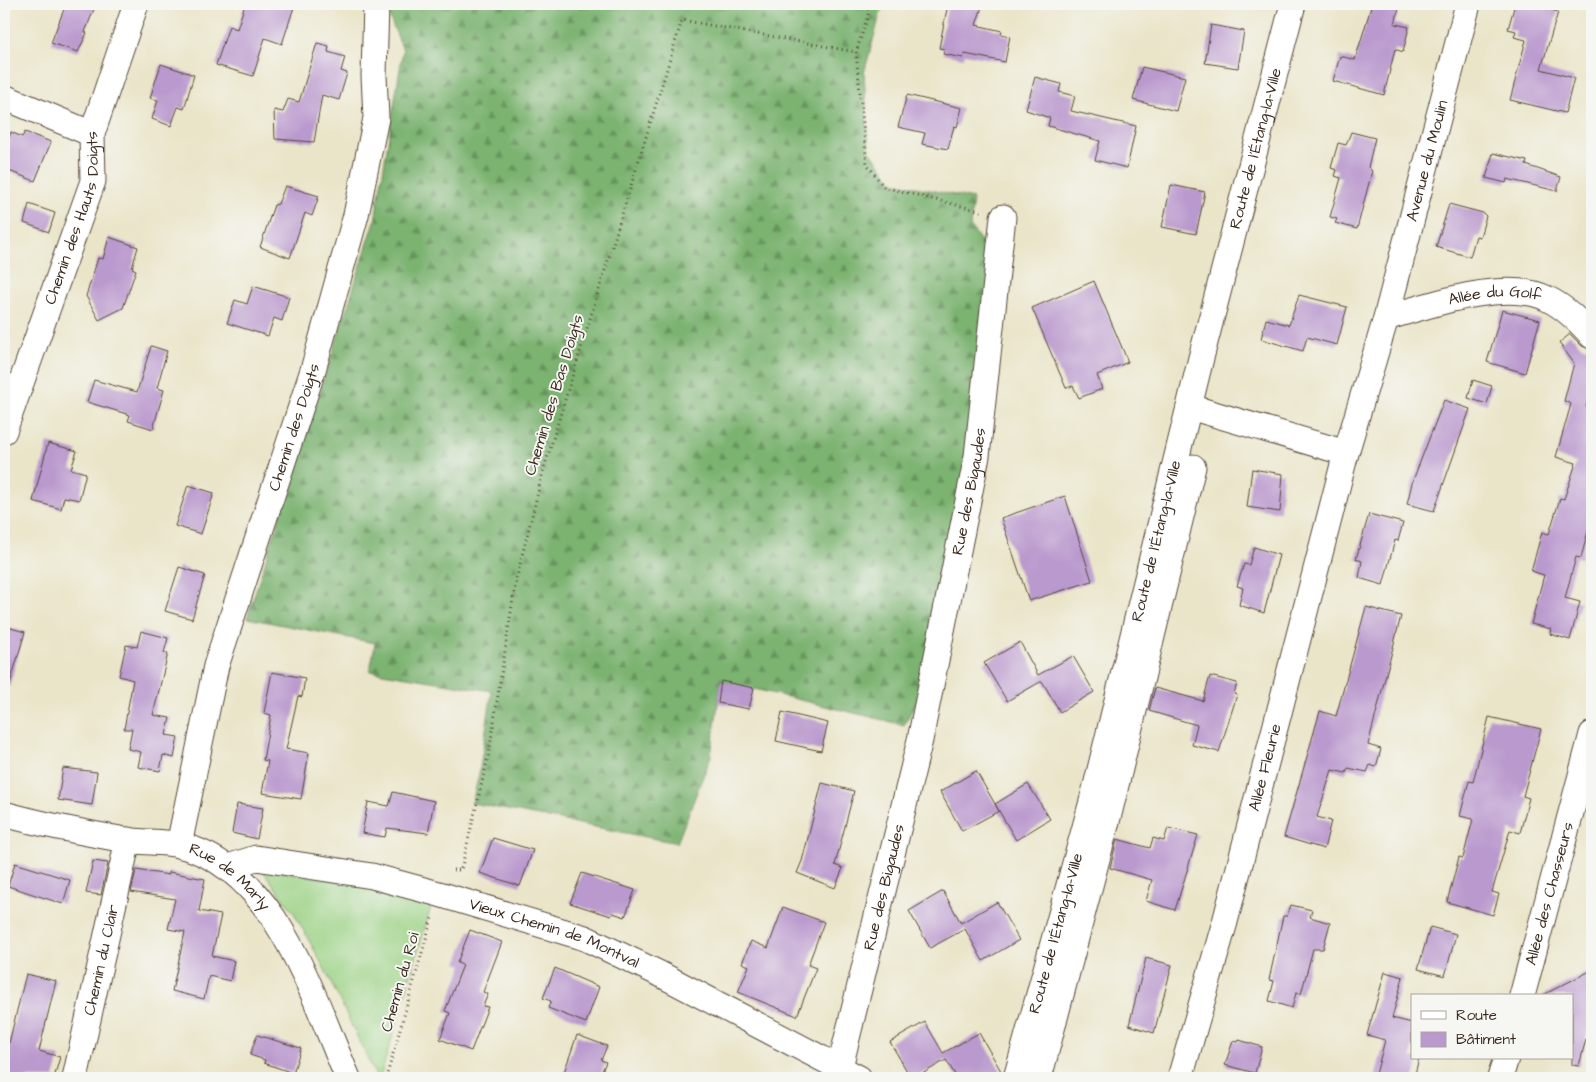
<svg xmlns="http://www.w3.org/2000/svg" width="1596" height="1082" font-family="'Architects Daughter',sans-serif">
<defs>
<pattern id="forest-firs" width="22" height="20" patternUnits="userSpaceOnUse" patternTransform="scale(1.25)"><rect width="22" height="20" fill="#7bb371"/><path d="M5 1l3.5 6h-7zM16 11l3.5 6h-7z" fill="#66925c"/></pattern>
</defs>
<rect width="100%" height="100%" fill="#f6f6f2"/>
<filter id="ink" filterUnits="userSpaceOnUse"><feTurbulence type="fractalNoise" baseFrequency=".02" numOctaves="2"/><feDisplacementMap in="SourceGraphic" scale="10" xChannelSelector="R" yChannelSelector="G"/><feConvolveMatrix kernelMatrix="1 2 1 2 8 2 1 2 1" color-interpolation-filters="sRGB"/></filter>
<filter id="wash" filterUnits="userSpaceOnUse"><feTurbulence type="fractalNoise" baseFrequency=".0096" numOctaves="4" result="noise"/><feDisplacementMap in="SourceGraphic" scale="20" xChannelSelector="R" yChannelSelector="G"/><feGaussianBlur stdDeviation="1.12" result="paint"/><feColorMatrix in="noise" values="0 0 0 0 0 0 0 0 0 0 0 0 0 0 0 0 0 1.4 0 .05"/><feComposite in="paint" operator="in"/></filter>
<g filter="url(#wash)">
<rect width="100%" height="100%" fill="#eae5c9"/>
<polygon fill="url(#forest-firs)" stroke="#5b6e48" points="384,4 883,4 864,73 869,149 893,182 973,199 970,226 994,259 972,462 916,703 904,725 721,681 711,756 677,843 472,803 479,774 492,691 370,671 375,643 247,618 375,221 403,50"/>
<polygon fill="#9ad183" stroke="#6a7e50" points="261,868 375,887 432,904 380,1078 377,1078 323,966 294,913"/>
<g id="blocks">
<g fill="#ba99ce">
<polygon points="66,4 96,4 85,32 87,33 78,52 51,43"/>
<polygon points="245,4 295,4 282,44 265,38 253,76 216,65 229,26 237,29"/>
<polygon points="948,4 983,4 976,25 1002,31 1001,34 1010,36 1005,62 965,54 963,58 943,54 945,49 939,48"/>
<polygon points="1372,4 1400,4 1395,24 1409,27 1403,52 1395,49 1384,95 1333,81 1340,56 1355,60"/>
<polygon points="1515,4 1529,4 1558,12 1541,69 1574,78 1565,113 1510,100 1526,40 1514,37 1516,31 1508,29"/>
<polygon points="1211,25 1244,31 1238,68 1205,63"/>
<polygon points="317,43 329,46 328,52 345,57 341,71 347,73 339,100 322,95 314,142 275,139 274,110 283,112 288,99 299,102"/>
<polygon points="161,64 194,75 184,109 178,107 171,126 152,119 158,100 150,98"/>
<polygon points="1142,67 1185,77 1176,111 1133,100"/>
<polygon points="1035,77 1061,84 1059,92 1075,96 1071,111 1136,126 1127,168 1095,160 1100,141 1048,126 1050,118 1026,110"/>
<polygon points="907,95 962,108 957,127 954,126 948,149 922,144 925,133 898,127"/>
<polygon points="11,132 22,137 25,132 51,142 35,181 4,169 4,150"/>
<polygon points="1351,132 1375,138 1368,167 1372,171 1357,229 1335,223 1337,219 1330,217 1341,178 1335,176 1337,170 1331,168 1338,143 1346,145"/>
<polygon points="1493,153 1527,161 1526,165 1561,177 1557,191 1507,179 1506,183 1486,178"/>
<polygon points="1171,185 1205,192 1196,234 1162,227"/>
<polygon points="285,186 319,196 312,216 305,213 290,258 260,247 274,205 278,204"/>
<polygon points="29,204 55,213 49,232 24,223"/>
<polygon points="1449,204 1483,213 1486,216 1480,237 1476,236 1470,257 1436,247"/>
<polygon points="109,237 138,247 132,268 136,270 123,308 99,320 86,296 98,258 103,259"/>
<polygon points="1094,281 1128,362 1097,375 1102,389 1079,398 1073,386 1066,388 1032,308"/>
<polygon points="253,286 289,297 282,321 274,318 268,336 227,323 235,300 247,304"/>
<polygon points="1299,295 1347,307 1337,345 1307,337 1303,351 1261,339 1266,319 1289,325"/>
<polygon points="1502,310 1540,320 1525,373 1487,362"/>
<polygon points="1570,334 1582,346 1592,350 1592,386 1586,407 1592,409 1592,527 1589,527 1581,558 1576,557 1565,598 1580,602 1570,640 1550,634 1551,629 1531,624 1544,575 1531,571 1542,532 1549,534 1560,498 1564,499 1576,463 1556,457 1571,404 1564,401 1574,363 1559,343"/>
<polygon points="151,346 167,351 157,388 164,390 153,429 128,421 130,415 87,402 94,380 137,392"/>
<polygon points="1473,380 1492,386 1487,404 1468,398"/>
<polygon points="1444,400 1470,409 1434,511 1407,504 1412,483"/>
<polygon points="48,443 77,451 71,469 86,473 79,500 64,497 61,509 33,501"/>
<polygon points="1252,469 1283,474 1280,512 1247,507"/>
<polygon points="188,485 214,493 201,534 175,526"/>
<polygon points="1065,496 1092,581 1029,601 1001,518"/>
<polygon points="1369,514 1403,523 1398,541 1395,540 1383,585 1359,578 1362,561 1356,559"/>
<polygon points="1254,547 1279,555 1264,613 1239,605 1243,588 1237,586 1244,564 1249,565"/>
<polygon points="179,567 205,575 192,619 165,611"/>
<polygon points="1366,607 1401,616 1368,745 1381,749 1376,767 1370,765 1367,772 1348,768 1346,773 1332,770 1317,817 1331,821 1324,849 1284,837 1320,711 1336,716"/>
<polygon points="4,626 25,632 9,687 4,687"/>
<polygon points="141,631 168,638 164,653 168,653 153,715 170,718 166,735 178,737 174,758 163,755 160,771 138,767 141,752 128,749 132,729 124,729 133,680 119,676 126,645 137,647"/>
<polygon points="1020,642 1038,675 1073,656 1094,692 1060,712 1042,681 1007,701 984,663"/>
<polygon points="272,672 305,678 302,697 298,696 286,749 309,753 301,799 262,793 268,761 263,760 271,715 264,713"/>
<polygon points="1210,676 1237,683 1234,694 1237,695 1219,752 1192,745 1197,725 1149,711 1155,688 1203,701"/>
<polygon points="721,681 754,688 749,709 718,703"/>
<polygon points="782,712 828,723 821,751 776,741"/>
<polygon points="1489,717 1541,729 1523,796 1529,798 1520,833 1510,830 1492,892 1499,894 1493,915 1447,902 1459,857 1463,858 1473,819 1460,816 1469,781 1473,782"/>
<polygon points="63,768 97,772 92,805 58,800"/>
<polygon points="976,771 999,811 962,831 940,792"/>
<polygon points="822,783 854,791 835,865 843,868 835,888 797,873 802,861"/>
<polygon points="1028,784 1050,819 1016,840 995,804"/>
<polygon points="393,792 434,801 428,833 387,828 385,837 362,833 368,802 389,806"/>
<polygon points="237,804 263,808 257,839 232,833"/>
<polygon points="1168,828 1198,835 1175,910 1146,901 1152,880 1110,868 1117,839 1150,848 1153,838 1164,841"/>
<polygon points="493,838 533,850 520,886 480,873"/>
<polygon points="93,861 108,863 101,895 86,893"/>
<polygon points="15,863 70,880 63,904 8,886"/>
<polygon points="136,870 169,875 169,872 205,879 199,911 221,915 212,956 234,961 230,981 209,976 204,999 172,991 185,932 168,929 175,899 131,892"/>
<polygon points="582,873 635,890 625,917 613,913 611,916 570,903"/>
<polygon points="943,891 961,923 997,902 1019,940 983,961 965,929 930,948 909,911"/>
<polygon points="1291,905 1312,910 1310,917 1330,923 1323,949 1313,949 1301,994 1296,993 1292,1008 1269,1001 1274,981 1269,980 1283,916 1287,916"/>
<polygon points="783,907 824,922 808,965 816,968 797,1016 738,992 749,966 742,963 751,941 768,948"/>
<polygon points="1430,927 1456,934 1445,976 1418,969"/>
<polygon points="470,930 502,942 483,992 488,994 483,1006 488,1007 471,1051 440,1039 450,1013 445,1011 463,965 457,963"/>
<polygon points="1146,958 1172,965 1154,1033 1129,1025"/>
<polygon points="555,968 599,987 586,1023 548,1008 551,1001 543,998"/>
<polygon points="1592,970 1592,1016 1579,1066 1572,1065 1572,996 1541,996"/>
<polygon points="1385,972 1403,977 1392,1018 1412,1023 1412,1058 1419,1058 1414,1078 1375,1078 1385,1040 1367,1035"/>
<polygon points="26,974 56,981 39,1051 60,1057 54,1078 4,1078 4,1042 9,1043"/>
<polygon points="925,1022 943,1053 979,1033 1001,1071 988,1078 957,1078 946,1060 915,1078 911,1078 890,1042"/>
<polygon points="257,1035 301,1048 293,1073 264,1063 265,1060 250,1055"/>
<polygon points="577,1035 607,1046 601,1060 606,1062 599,1078 562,1078"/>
<polygon points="1239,1040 1262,1047 1255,1073 1225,1065 1233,1041 1238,1042"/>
</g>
</g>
</g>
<g filter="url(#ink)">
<use href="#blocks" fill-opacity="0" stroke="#554638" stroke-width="1"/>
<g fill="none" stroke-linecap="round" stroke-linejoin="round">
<g stroke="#554638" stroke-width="27">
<g id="minor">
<polyline points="4,97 92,134"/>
<path id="s1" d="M1386,318C1429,305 1506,278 1548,299C1566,308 1579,321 1592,336"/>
<polyline points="1190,407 1346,453"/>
<path id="s2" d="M4,431L93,181L92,134L136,4"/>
<path id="s3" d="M4,814C44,825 85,833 126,840C143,843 162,841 179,845C277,868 312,997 348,1078"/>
<path id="s4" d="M179,845L216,666L313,370L356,215L376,118L374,75L376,4"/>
<path id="s5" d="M228,867L256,858L372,876L439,894L585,938L660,974L859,1078"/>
<path id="s6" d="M1522,996L1592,734"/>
<path id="s7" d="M840,1067L920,740L977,456L1003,217"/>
<path id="s8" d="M75,1078L128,840"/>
<path id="s9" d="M1016,1078L1094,794L1201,358L1293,4"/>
<polyline points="1039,1078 1110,810 1193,467"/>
<path id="s10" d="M1180,1078L1225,922L1346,453L1386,318L1468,4"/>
<polyline points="1500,1078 1506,1058"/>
</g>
</g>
<g stroke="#554638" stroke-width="3" stroke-dasharray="1 4" stroke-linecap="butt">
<polyline points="869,4 868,16 856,52 867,164 884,187 981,211"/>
<polyline points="453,870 461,870 489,753 516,580 544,468 682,20 856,52"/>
<polyline points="386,1078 432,918"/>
</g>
<use href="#minor" stroke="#fff" stroke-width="25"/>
</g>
</g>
<g text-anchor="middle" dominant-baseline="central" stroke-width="4" stroke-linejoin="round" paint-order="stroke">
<g font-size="16" fill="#3b2a1e" stroke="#f6f6f2">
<text stroke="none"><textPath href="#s9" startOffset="960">Route de l'Étang-la-Ville</textPath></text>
<text stroke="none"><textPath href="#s10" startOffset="950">Avenue du Moulin</textPath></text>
<text stroke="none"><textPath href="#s2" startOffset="225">Chemin des Hauts Doigts</textPath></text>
<text stroke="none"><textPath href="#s1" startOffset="112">Allée du Golf</textPath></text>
<text transform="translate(554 395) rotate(-73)">Chemin des Bas Doigts</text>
<text stroke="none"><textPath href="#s4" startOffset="434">Chemin des Doigts</textPath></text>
<text stroke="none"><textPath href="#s7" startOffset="590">Rue des Bigaudes</textPath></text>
<text stroke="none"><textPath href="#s9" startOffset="555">Route de l'Étang-la-Ville</textPath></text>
<text stroke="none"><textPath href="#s10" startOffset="322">Allée Fleurie</textPath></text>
<text stroke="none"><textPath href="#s3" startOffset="239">Rue de Marly</textPath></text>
<text stroke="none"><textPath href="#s7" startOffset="185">Rue des Bigaudes</textPath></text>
<text stroke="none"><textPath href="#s6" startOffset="106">Allée des Chasseurs</textPath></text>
<text stroke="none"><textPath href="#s5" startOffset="338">Vieux Chemin de Montval</textPath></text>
<text stroke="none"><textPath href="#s9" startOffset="150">Route de l'Étang-la-Ville</textPath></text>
<text stroke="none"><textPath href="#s8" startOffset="121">Chemin du Clair</textPath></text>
<text transform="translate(400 982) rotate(-74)">Chemin du Roi</text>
</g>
</g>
<rect width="1596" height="1082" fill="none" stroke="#f6f6f2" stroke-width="20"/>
<rect x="1411" y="994" width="162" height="65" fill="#f6f6f2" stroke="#aba49d"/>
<rect x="1421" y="1011" width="25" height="8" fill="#ffffff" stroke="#aba49d"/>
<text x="1456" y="1020" font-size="15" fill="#3b2a1e">Route</text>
<rect x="1421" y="1032" width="25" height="15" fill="#ba99ce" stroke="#aba49d"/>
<text x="1456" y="1044" font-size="15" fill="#3b2a1e">Bâtiment</text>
</svg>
